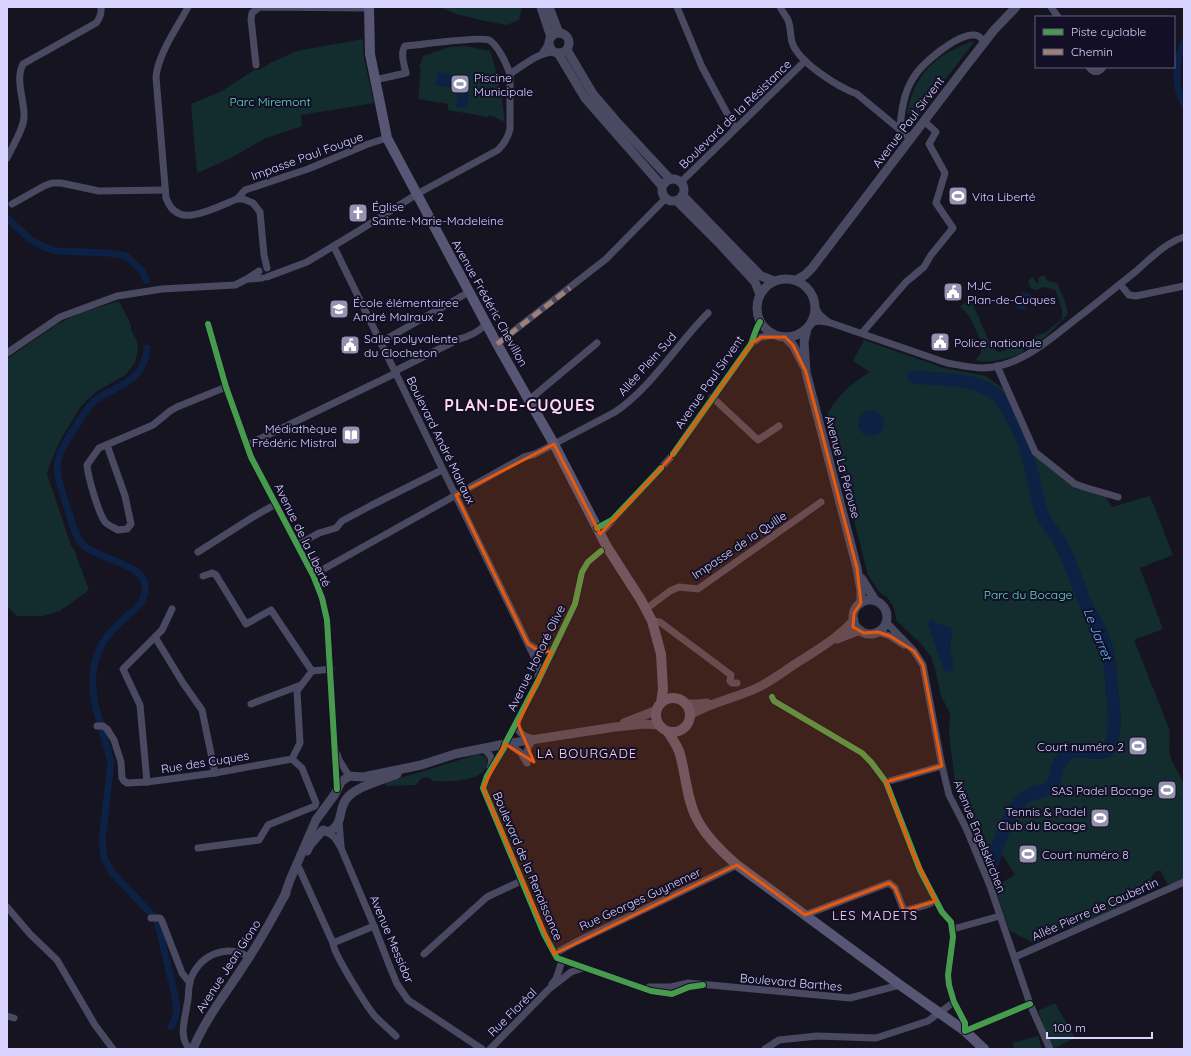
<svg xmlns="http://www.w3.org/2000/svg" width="1191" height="1056" font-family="Quicksand,sans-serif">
<rect width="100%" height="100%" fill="#161421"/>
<g fill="#132c2d">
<polygon points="439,7 522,7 519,20 507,25 485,21 456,14"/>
<polygon points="363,39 364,58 374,103 301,115 302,126 264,139 231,158 197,173 191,104 222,91 254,70 259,70 270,63 297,51"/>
<path d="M973,41L974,42L915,119L907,113C915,73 935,55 973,41Z"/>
<path d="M465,46L490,51C498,74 502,97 505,122L489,115L487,117L448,110V104L418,99C420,89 419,79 421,69L419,68L423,56L449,47Z"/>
<polygon points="1044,275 1048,281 1057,283 1065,301 1068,314 1050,333 1034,346 1031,345 1029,339 1046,332 1062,319 1062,309 1055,290 1044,287 1036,290 1031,288 1028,281 1033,277 1037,284 1039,277"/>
<path d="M971,300L989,341L996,351L1000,352L1018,345H1020L1024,350L1022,353C1007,359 991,364 975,360L981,353V340L969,316L960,306Z"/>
<polygon points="119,301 131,325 131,330 137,341 138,349 135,363 125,375 96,392 81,406 61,439 51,461 47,474 71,546 74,549 89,590 60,611 42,616 17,616 7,606 7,359 56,325 80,313"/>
<path d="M864,340L944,368L986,376L1005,390L1029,442L1075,488L1105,496L1112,507L1150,496L1173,555L1140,568L1163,629L1134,640L1170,731L1169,748L1171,759L1184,784V880L1177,883L1167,884L1161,871H1156L1151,877L1155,884L1154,887L1131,897L1124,905L1072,928L1063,924L1059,931L1034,943L1010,931L994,887L1015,875L1002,854L996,861L992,863L958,793L955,783L949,734L950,713L941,696L935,669L931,657L922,645L897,621L893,606L887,597L880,593L868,575L834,442V433L836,428L824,420C836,398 848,385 870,372L853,361Z"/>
<path d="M479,754L486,757C494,782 447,782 433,781C425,774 421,778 416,785L385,786L386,783L394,780Z"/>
<polygon points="1055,1003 1075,1038 1055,1048 1051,1044 1038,1011"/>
<polygon points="1038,1036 1042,1049 1015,1049 1012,1043"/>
</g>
<g fill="#0d2144">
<polygon points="438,72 463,76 461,89 435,85"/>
<polygon points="458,92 469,93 467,108 456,107"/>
<polygon points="1023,291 1031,294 1025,311 1016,308"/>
<circle cx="871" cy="423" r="13"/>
<polygon points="931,619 938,624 947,626 953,629 950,647 953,662 953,670 951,672 944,670 929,626 928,621"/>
</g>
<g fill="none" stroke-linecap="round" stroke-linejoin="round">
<g stroke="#0d2144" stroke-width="7">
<path d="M1184,43C1175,59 1174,88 1184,104"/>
<polyline points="7,218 31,240 46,248 57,251 110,253 126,256 143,272 146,280"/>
<path d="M106,557C75,545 78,540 68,510C54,467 51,464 76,426C82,417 88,405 97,399C121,383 144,382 147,348"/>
<path d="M100,722C90,693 88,660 109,634C118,623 130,615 140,604C157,575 129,566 108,558"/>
<polyline points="102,730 111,762 103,833"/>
<polyline points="102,838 104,857 110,870 153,916"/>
<polyline points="156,920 159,928 171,979"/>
<path d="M171,1027C181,1011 175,1000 172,982"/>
</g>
<path stroke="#0d2144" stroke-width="13" d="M914,377C941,380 976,377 998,396C1003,400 1006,407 1009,412C1021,431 1027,451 1032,473C1036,487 1037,501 1042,514C1047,525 1056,534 1061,544C1071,564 1078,585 1086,605C1088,610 1092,614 1094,619C1099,628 1104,639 1107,649C1111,663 1111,677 1112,691C1114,709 1117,728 1110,746C1105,761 1079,744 1066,755C1053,765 1059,780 1051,786C1043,793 1032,792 1024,798C1009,810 998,844 993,862"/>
<g stroke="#4a4962" stroke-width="7">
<path d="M188,7C177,28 158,54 156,77L166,198C169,205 172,211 180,214C193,220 224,204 237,199H243L253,203L260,212L264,255L267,268"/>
<polyline points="677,7 702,67 735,128"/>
<path d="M780,7C782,11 786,16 788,20C791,27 790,35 792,42C798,62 838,87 857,94L910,138"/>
<polyline points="1051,7 1058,17"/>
<polyline points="542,54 549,43"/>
<polyline points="256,65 251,19 252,13 259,7 369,8"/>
<path d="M1089,67C1093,73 1099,73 1103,67"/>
<path d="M375,80L406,73C404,64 400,53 405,46C420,45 479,36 489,40C498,45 507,65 510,74"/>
<path d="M900,130C901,113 903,95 912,80C920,65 957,33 975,35C979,35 982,39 985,42"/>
<path d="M7,158C12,147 25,127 24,115C24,99 15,79 23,64L96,23C100,18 102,14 101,7"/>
<polyline points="681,182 805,61"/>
<polyline points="237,199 245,190 308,169 368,144 387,138"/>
<polyline points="12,204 44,186 52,183 61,183 99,191 165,190"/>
<polyline points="334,247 515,617 539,667 538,677"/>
<path d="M267,277L307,262L360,230L417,194L498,150C504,144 508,138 510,129V74C524,65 538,52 555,52"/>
<polyline points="250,279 262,278"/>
<polyline points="1120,284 1129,295 1136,296 1184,286"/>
<polyline points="815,307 820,315 828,322"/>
<path d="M811,323L818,321L828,322L947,363C959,365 971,368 983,368C1020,367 1049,340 1076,319C1096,304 1115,288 1135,272C1150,259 1165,243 1184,237"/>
<polyline points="208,324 226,387 251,457 313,575 322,598 327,620 337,789"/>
<polyline points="862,333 906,282 924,267 931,255 953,228 936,203 945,173 929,144 936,132 924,121"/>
<polyline points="381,342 469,292"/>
<polyline points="497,344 606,259 666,198"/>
<polyline points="7,353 60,317 117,296 162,289 235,285 247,279 259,271"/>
<polyline points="997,366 1035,452 1075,484 1087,488 1118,497"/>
<path d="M395,371L459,339C468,337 481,331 486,323"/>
<polyline points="712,397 758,440 779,426"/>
<polyline points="529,400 597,343"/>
<path d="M107,445L125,496L131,524L127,529L118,530C114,528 108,525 105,522C98,512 88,477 87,465L99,448L153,425L170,411L177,407L226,387"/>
<polyline points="247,445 396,373"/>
<polyline points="600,534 670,458 751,344 761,337 774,335"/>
<polyline points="297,545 319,533 336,528 342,521 372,505 442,470"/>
<polyline points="601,551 588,562 582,572 575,604 538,681 505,744 504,748 487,776 483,788 544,934 557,958 651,991 672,994 689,987 703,985"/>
<polyline points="198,552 253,517 276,504"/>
<path d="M313,575L524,457L535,454L615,412C652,387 677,344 708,313"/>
<polyline points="203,576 212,573 216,575 246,624 271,610 312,671 331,669"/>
<polyline points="172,609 162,630 123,669 140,705 147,782 215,773 292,759"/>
<polyline points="646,609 670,591 679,587 698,589 821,502"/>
<polyline points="652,621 660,622 731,675 730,681 732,683 737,683"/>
<polyline points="886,622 914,651 923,665 942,766 949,795 966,828 990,886 1030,1004 1050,1049"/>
<polyline points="878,632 890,636 904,645"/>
<polyline points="155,637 183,683 202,710 215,773"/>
<path d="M530,645C537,651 543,653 553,650"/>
<polyline points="772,697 774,701 862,753 871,762 886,782 920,870 942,912 951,922 953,937 948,975 949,985 954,1002 965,1023 965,1031 1030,1004"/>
<polyline points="251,704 301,685"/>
<path d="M518,721C515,733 524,736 534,739C527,747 525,753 527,763"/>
<polyline points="97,726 103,726 107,729 114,740 121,762 122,778 124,781 127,783 147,782"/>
<polyline points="508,743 521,753 525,760"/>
<path d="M482,748C490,754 494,758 490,768"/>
<polyline points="337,754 339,760 349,776"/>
<polyline points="886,782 942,766"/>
<polyline points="339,822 341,846"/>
<polyline points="328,832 335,838 341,848 374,926 390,967 397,984 408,1000 482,1049"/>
<polyline points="198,848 259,840 268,825 315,806 316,803 302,768 292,759 300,743 297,691 312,671"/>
<polyline points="299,868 333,943"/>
<polyline points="7,907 30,934 57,960 95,1025 113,1049"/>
<polyline points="805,915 889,883 895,888 904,911 926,905 936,901"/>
<polyline points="151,918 160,918 162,921 182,973 190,983"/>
<path d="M374,926L333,943C333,953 366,1005 374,1015C380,1022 389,1029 396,1036"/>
<polyline points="953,929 1000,916"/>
<polyline points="424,954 487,897 521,881"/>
<polyline points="554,954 576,942 737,865"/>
<polyline points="1015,957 1184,882"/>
<polyline points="552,984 556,979 562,961"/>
<polyline points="649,987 671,987 688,983 850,998 900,985"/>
<polyline points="7,1016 14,1018"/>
<path d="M190,1049C178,1038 185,1019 187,1005C189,998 188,989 190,981C199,955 226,943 249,957"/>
<polyline points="490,1049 549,989 571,972 583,968"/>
<polyline points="765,1049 779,1040 817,1036 876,1038 928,1021 954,1002"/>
</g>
<g stroke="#4a4962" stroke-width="9">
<polyline points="541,7 551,37"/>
<polyline points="549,7 559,33"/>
<circle cx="559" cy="43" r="10"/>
<polyline points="567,50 593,94 617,122 670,179"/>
<polyline points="558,53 585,98 662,186"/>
<circle cx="673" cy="190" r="11"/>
<polyline points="683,196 754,269 761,276 774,281"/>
<polyline points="677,201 718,242 755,282 760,295"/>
<circle cx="786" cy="308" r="29"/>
<polyline points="796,280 805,275 812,268 966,66 994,30 1016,7"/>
<polyline points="807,329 804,342 806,372 857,568 861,591 861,603"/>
<polyline points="785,337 793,345 804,366"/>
<polyline points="862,579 875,600"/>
<circle cx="870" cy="617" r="17"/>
<polyline points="837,639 860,630"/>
<polyline points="685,704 698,704 707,703"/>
<path d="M690,715C713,701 738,698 761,686C772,680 782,673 792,666C814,652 837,639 854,620"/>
<polyline points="624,723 657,710"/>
<path d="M307,851L310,845L323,830L328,832C345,824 337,810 347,798C357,786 383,780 397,774"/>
<polyline points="284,897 290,880 316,820 335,794 341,782 349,776 363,777 421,765 455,754 505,744 615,727 645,724 659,725"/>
<path d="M193,1049C205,1019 227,992 244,965C260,942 273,917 286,893"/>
</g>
<g stroke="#575674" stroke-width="10">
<polyline points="369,7 370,54 387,138 497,344 554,444 607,547 641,600 652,621 661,654 663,689 661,703"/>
<circle cx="673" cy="715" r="17"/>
<path d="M668,732C672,738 676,744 679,751C686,773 686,798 697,819C706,837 722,852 737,865L900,985L965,1031L984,1049"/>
</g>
<polyline stroke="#9e8076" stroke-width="5" stroke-dasharray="10 5" stroke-linecap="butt" points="497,344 570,288"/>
<g stroke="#130f26" stroke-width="8">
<g id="cycleway">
<polyline points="208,324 226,387 251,457 313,575 322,598 327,620 337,789"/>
<path d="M673,454L751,344C754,336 756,328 760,322"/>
<polyline points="597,528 612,520 661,468"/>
<polyline points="601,551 588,562 582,572 575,604 538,681 505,744 504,748 487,776 483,788 544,934 557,958 651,991 672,994 689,987 703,985"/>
<polyline points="772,697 774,701 862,753 871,762 886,782 920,870 942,912 951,922 953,937 948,975 949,985 954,1002 965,1023 965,1031 1030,1004"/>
</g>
</g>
<use href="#cycleway" stroke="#469c4c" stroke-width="6"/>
</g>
<path fill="#e8590c" fill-opacity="0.2" stroke="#e8590c" stroke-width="3" stroke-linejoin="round" d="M761,337H785L793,345L806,372L857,568L861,603L854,613L853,627L864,633L878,632L890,636L914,651L923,665L942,766L886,782L913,853L936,901L904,911L895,888L889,883L805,915L737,865L554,954L483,788L505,744L534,762L518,724L551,652L537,650L528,644L456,495L554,444L600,534L670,458L751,344Z"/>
<defs>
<g id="stadium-square" transform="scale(1)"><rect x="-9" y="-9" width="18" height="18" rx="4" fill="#9591b1" stroke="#130f26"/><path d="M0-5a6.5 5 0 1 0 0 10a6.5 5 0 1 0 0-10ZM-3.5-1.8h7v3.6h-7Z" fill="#fff"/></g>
<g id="church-square" transform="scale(1)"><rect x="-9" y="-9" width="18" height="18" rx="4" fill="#9591b1" stroke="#130f26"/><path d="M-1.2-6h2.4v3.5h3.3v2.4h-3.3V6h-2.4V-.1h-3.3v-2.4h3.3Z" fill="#fff"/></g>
<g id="civic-square" transform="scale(1)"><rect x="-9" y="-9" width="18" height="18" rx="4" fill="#9591b1" stroke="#130f26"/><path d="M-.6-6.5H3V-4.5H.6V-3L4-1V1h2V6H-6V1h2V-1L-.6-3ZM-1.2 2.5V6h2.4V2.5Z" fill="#fff"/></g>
<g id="school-square" transform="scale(1)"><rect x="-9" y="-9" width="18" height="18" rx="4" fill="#9591b1" stroke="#130f26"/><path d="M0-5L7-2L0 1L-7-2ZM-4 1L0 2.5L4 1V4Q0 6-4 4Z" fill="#fff"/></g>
<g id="library-square" transform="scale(1)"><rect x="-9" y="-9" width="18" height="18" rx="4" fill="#9591b1" stroke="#130f26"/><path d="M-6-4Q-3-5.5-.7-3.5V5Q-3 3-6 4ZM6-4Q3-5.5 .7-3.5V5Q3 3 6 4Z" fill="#fff"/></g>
</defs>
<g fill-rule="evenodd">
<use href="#stadium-square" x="460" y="84"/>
<use href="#stadium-square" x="958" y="196"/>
<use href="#church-square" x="358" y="213"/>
<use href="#civic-square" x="953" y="292"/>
<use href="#school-square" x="339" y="309"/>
<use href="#civic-square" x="940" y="342"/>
<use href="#civic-square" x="350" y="345"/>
<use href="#library-square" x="351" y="435"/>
<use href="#stadium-square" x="1138" y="746"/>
<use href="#stadium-square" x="1167" y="790"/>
<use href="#stadium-square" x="1100" y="818"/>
<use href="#stadium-square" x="1028" y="854"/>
</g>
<g text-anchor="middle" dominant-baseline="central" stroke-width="4" stroke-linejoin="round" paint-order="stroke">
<g font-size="12" fill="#d9d4ff" stroke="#130f26" text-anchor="start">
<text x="474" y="77">Piscine<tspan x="474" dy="14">Municipale</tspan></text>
<text x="972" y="196">Vita Liberté</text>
<text x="372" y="206">Église<tspan x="372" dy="14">Sainte-Marie-Madeleine</tspan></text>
<text x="967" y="285">MJC<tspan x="967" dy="14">Plan-de-Cuques</tspan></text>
<text x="353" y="302">École élémentairee<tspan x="353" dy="14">André Malraux 2</tspan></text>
<text x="364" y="338">Salle polyvalente<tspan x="364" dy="14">du Clocheton</tspan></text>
<text x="954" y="342">Police nationale</text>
<text x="337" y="428" text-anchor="end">Médiathèque<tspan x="337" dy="14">Frédéric Mistral</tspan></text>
<text x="1124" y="746" text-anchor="end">Court numéro 2</text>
<text x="1153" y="790" text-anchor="end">SAS Padel Bocage</text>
<text x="1086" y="811" text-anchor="end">Tennis &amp; Padel<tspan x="1086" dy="14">Club du Bocage</tspan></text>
<text x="1042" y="854">Court numéro 8</text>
</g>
<g font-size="12" fill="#5fe0c0" stroke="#130f26">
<text x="270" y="101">Parc Miremont</text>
<text x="1028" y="594">Parc du Bocage</text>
</g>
<g font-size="12" fill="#d9d4ff" stroke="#130f26">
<text transform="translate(735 114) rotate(-44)">Boulevard de la Résistance</text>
<text transform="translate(908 122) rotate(-53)">Avenue Paul Sirvent</text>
<text transform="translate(307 156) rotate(-20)">Impasse Paul Fouque</text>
<text transform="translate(490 303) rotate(61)">Avenue Frédéric Chevillon</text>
<text transform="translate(647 364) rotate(-48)">Allée Plein Sud</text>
<text transform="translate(709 382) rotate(-55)">Avenue Paul Sirvent</text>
<text transform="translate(441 440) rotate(64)">Boulevard André Malraux</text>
<text transform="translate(843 467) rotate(75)">Avenue La Pérouse</text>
<text transform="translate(303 535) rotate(64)">Avenue de la Liberté</text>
<text transform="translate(739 545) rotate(-34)">Impasse de la Quille</text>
<text transform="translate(536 658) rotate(-64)">Avenue Honoré Olive</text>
<text transform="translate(205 762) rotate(-9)">Rue des Cuques</text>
<text transform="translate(980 836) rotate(68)">Avenue Engelskirchen</text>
<text transform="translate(528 866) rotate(67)">Boulevard de la Renaissance</text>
<text transform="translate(640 899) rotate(-25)">Rue Georges Guynemer</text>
<text transform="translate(1095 909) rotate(-24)">Allée Pierre de Coubertin</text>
<text transform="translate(392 939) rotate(67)">Avenue Messidor</text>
<text transform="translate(228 966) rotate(-57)">Avenue Jean Giono</text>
<text transform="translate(791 982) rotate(5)">Boulevard Barthes</text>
<text transform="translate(512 1012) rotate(-45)">Rue Floréal</text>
</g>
<g font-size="13" font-style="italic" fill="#62b6ff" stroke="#130f26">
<text transform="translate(1098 634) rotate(68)">Le Jarret</text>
</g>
<g font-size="13" letter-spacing="1" fill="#ffd6f0" stroke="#130f26">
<text x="587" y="753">LA BOURGADE</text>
<text x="875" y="915">LES MADETS</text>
</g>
<g font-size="16" font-weight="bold" letter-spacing="1" fill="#ffd6f0" stroke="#130f26">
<text x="520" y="405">PLAN-DE-CUQUES</text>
</g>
</g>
<rect width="1191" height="1056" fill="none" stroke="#d9d4ff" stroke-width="16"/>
<rect x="1035" y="16" width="140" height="52" fill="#130f26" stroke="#625e7d"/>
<rect x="1043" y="29" width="20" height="6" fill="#469c4c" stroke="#625e7d"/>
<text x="1071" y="36" font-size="12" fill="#d9d4ff">Piste cyclable</text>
<rect x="1043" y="49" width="20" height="6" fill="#9e8076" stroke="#625e7d"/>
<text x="1071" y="56" font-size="12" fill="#d9d4ff">Chemin</text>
<path d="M1047 1032v6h105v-6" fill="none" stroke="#d9d4ff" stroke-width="2"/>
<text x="1053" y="1032" font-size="12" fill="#d9d4ff" stroke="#130f26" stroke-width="3" paint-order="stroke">100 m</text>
</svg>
